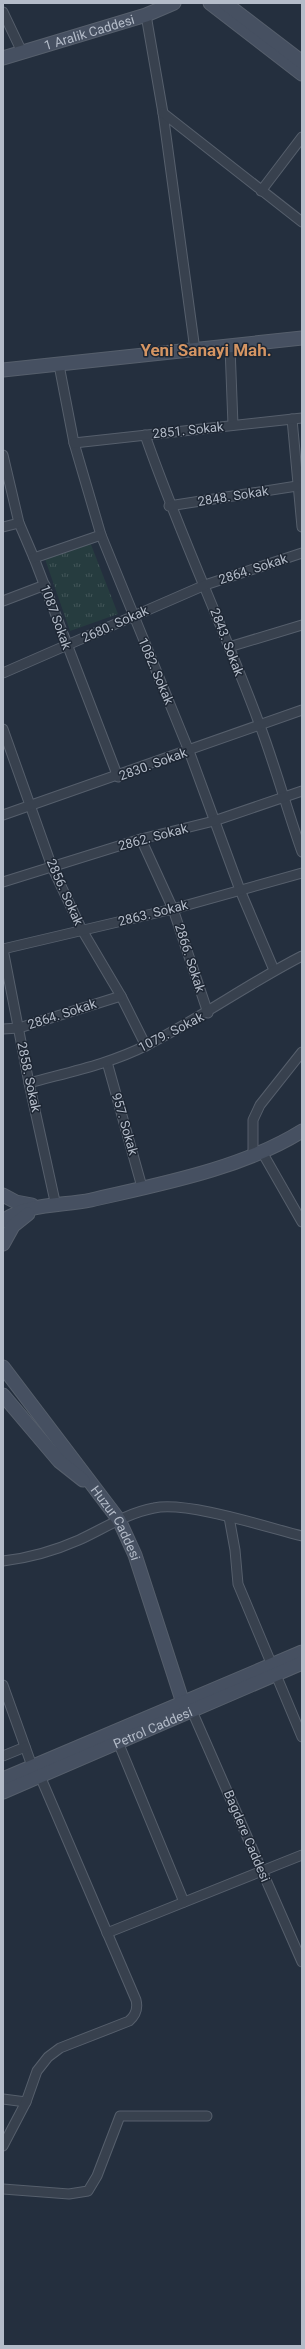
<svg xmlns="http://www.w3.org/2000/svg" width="305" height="2349" font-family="Roboto,sans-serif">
<defs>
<pattern id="park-tufts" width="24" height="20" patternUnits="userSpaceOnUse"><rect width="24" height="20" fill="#263c3f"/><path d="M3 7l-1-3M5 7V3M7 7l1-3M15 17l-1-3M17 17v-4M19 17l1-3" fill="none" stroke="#435659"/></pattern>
</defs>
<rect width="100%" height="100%" fill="#242f3e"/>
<polygon fill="url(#park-tufts)" points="90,542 118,614 70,631 45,559"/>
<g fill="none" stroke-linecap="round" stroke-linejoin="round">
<g stroke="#565f6c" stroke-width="11">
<g id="street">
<polyline points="3,12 22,52"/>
<polyline points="146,15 163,113 195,350"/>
<polyline points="163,113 302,222"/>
<polyline points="261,191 302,137"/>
<polyline points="230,347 233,425"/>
<polyline points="59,365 74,443 101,535 189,751 240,890 274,970"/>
<polyline points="292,419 302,527"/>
<path d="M145,435C179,533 223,626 259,723C275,765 287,810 302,852"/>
<polyline points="74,443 302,418"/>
<polyline points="3,455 19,523 34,558 118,777"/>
<polyline points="169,506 297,486"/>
<polyline points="3,527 19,523"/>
<polyline points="34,558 101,535"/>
<polyline points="3,601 45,585"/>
<polyline points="229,647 302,625"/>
<polyline points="3,673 205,585 302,553"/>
<polyline points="3,729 52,867 82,930 121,996 146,1046"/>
<polyline points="3,815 302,710"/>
<polyline points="141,839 173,909 208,1013"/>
<polyline points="3,882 141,839 214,821 302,791"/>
<polyline points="3,949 173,909 302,873"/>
<polyline points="3,949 29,1083 56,1206"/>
<polyline points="3,1029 19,1028 121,996"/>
<polyline points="107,1062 142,1187"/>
<path d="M29,1083C69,1072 110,1064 147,1045C201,1018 249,983 302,956"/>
<polyline points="262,1152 302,1222"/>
<polyline points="253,1156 253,1120 260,1105 302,1052"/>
<polyline points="229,1517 235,1550 238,1584 302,1737"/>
<path d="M3,1561C29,1558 54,1551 79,1540C103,1529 127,1513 154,1508C187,1501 266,1527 302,1536"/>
<polyline points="3,1685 32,1766"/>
<polyline points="192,1711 302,1962"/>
<polyline points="118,1742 184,1902"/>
<polyline points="3,1756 25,1747"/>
<polyline points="107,1933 302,1855"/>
<polyline points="3,2099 26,2102"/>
<path d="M3,2146L26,2102L37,2071L48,2057L60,2048L129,2021C136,2015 138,2008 136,2000L40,1776"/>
<polyline points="3,2189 69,2194 88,2191 97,2176 120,2116 207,2116"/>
</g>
</g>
<g stroke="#565f6c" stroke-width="15">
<g id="secondary">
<polyline points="210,3 302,74"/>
<polyline points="225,3 302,62"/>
<path id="s1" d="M3,58L146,15L174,3"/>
<polyline points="3,370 302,338"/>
<polyline points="3,1195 16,1202 32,1205"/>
<path d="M3,1221C27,1203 62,1206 91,1200C160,1184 241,1169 302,1131"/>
<polyline points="3,1244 13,1226 28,1214"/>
<path id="s2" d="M3,1367L119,1520L135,1555L183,1703"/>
<polyline points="3,1395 59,1461 83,1480"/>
<polyline points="3,1779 302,1652"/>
<path id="s3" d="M3,1792L302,1663"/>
</g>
</g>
<use href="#street" stroke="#38414e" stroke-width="9"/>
<use href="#secondary" stroke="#465061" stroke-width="13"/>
</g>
<g text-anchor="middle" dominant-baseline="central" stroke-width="3" stroke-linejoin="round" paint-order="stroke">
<g font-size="13" fill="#b4bcc9" stroke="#1d2633">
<text stroke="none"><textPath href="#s1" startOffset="90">1 Aralik Caddesi</textPath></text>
<text transform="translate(188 430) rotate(-6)">2851. Sokak</text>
<text transform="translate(233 496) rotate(-9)">2848. Sokak</text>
<text transform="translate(253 569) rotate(-18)">2864. Sokak</text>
<text transform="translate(56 617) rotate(70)">1087 Sokak</text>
<text transform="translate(115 624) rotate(-24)">2680. Sokak</text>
<text transform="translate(227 642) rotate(69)">2843. Sokak</text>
<text transform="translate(156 671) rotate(67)">1082. Sokak</text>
<text transform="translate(153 764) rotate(-20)">2830. Sokak</text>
<text transform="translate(153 837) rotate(-15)">2862. Sokak</text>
<text transform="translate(65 892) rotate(66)">2856. Sokak</text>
<text transform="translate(153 913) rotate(-14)">2863. Sokak</text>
<text transform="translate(190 958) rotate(72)">2866. Sokak</text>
<text transform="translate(62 1014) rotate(-18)">2864. Sokak</text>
<text transform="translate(171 1032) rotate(-27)">1079. Sokak</text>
<text transform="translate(29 1077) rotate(78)">2858. Sokak</text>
<text transform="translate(125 1124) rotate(74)">957. Sokak</text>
<text stroke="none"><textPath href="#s2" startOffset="193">Huzur Caddesi</textPath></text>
<text stroke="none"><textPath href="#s3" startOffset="163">Petrol Caddesi</textPath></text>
<text transform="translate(247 1836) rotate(67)">Bagdere Caddesi</text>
</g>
<g font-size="17" font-weight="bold" fill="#d59563" stroke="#1d2633">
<text x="206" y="350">Yeni Sanayi Mah.</text>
</g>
</g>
<rect width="305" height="2349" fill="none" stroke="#b4bcc9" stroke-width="8"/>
</svg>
